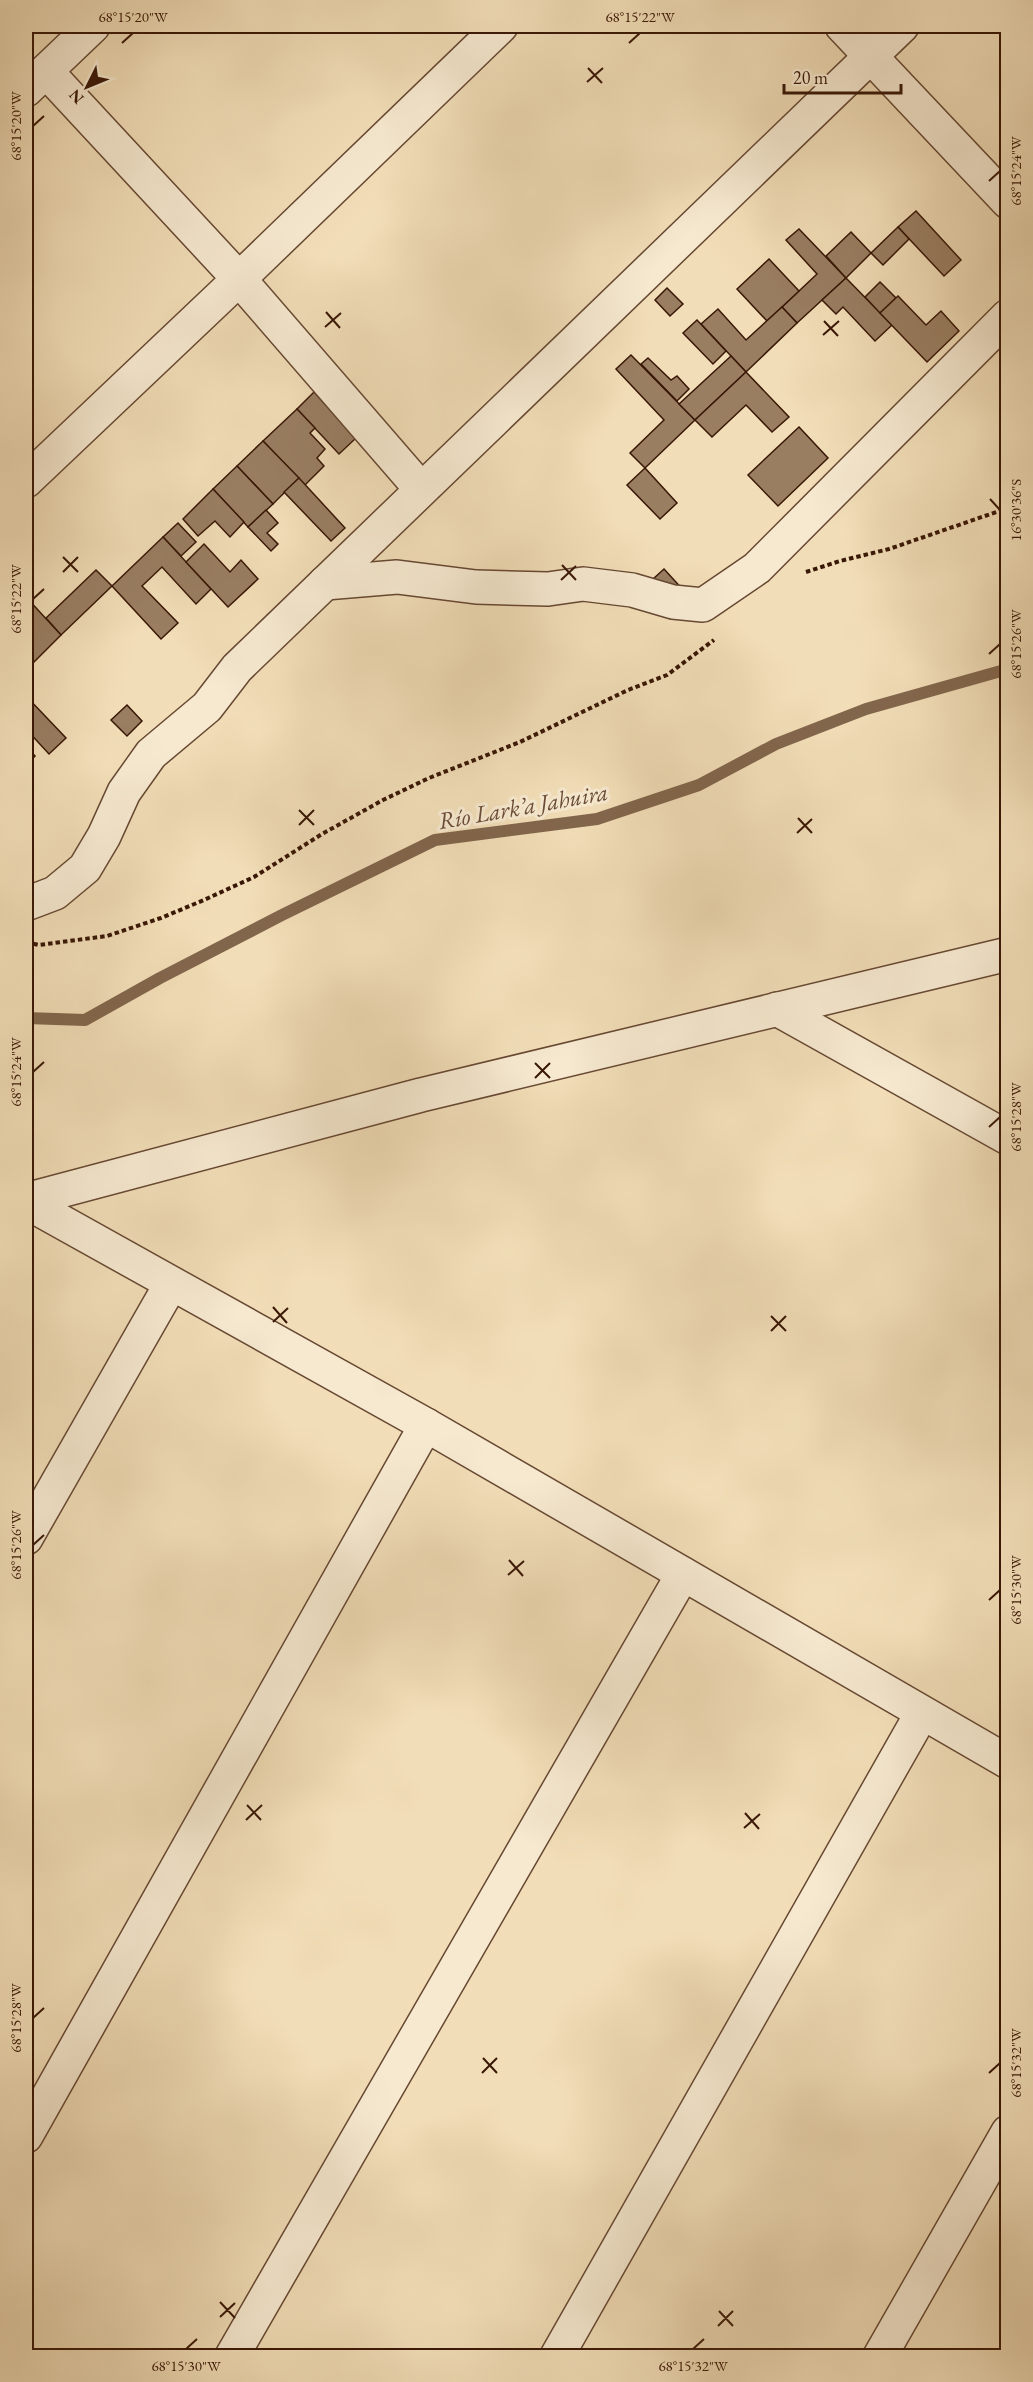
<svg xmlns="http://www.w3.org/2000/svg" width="1033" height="2382" font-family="'EB Garamond',serif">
<rect width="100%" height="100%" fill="#f1ddb7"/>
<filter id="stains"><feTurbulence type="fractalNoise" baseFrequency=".00333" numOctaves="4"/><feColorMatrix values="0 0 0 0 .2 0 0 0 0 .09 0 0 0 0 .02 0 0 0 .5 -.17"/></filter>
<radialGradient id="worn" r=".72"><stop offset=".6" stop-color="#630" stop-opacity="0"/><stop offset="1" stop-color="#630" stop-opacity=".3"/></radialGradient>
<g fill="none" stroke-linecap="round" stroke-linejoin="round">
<polyline stroke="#82664c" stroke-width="12" points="26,1018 85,1020 160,978 282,915 435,840 597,819 699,785 776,744 866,709 1008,669"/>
</g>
<g fill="#997e62" stroke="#391706" stroke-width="1.5">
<polygon points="916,211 961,260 944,276 898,227"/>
<polygon points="898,227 909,239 883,265 871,253"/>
<polygon points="799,229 846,278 797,323 782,307 817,274 786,240"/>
<polygon points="851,232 871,253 846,278 826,256"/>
<polygon points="769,259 799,291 767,321 737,289"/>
<polygon points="846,278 892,325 875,341 843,307 836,314 822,300"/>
<polygon points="880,282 896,298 880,313 865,297"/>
<polygon points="667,288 683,304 670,316 655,300"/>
<polygon points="898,296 926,325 941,311 959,331 927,362 880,313"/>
<polygon points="782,307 797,323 746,372 701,324 718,309 746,340"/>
<polygon points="697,320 726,351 713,364 683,333"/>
<polygon points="631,355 695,420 645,468 630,453 664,420 616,369"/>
<polygon points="731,356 746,372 695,420 679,404"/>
<polygon points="648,358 671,380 677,376 689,389 677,401 641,364"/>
<polygon points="746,372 789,417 772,432 746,405 712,437 695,420"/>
<polygon points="314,392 356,438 339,454 297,409"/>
<polygon points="297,409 315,428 310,433 325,449 317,458 324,466 305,485 263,441"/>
<polygon points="799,427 828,458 778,506 748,475"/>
<polygon points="263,441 299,478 273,504 237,466"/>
<polygon points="237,466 273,504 248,527 213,489"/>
<polygon points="645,468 677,503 660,519 627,485"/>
<polygon points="299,478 345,528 331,541 284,492"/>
<polygon points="213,489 244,522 230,537 215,521 198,536 183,519"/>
<polygon points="266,510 278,523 267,533 278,544 271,551 248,527"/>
<polygon points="178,523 196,542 181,556 163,537"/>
<polygon points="163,537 211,589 196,604 162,567 142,586 178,623 161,639 112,586"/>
<polygon points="204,544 230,572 241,560 258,579 228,607 186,562"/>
<polygon points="664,569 685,592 652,580"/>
<polygon points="96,570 112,586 61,635 46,618"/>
<polygon points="26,597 61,635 26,670"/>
<polygon points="26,696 66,738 49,754 26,729"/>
<polygon points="127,705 142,721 127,736 111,720"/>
<polygon points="26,746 35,756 26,766"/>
</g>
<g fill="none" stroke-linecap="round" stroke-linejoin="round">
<g stroke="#674832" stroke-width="36">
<g id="minor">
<polyline points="842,26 1008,202"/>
<polyline points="46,71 239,279 421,489"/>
<polyline points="26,90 93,26"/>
<polyline points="26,481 239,279 501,26"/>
<polyline points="325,583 397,577 476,587 548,589 583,584 632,590 673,602 703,605 757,568 1008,316"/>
<polyline points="26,904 55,893 85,868 104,836 124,792 151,754 207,707 237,668 902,26"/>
<polyline points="777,1009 1008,1138"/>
<polyline points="26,1200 421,1095 1008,954"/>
<polyline points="26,1202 426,1425 1008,1762"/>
<polyline points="26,1538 171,1284"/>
<polyline points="26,2136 426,1425"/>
<polyline points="232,2356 683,1574"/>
<polyline points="557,2356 922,1713"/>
<polyline points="880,2356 1008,2132"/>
</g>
</g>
<g stroke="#391706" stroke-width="4" stroke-dasharray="4.5 3" stroke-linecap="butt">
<polyline points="806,572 840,561 889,549 1008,508"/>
<polyline points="26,942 39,945 107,936 161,918 204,900 254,877 322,834 383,800 429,778 520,742 628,690 667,675 714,640"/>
</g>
<use href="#minor" stroke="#f6e9d0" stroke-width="33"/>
</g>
<path fill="none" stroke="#391706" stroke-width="2" d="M122,43L133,33M629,43L640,33M588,68L602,83M587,82L603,68M33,126L44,116M989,181L1000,171M326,312L340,328M824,321L838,336M325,327L341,313M823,335L839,321M990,499L1000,510M63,557L78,572M562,565L576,580M63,572L78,557M561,580L576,566M33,599L44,589M989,654L1000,644M299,810L314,825M798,818L812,833M299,825L314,810M797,833L812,819M535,1063L550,1078M33,1072L44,1062M535,1078L550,1063M989,1127L1000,1117M273,1307L287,1323M771,1316L786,1331M273,1322L288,1308M771,1331L786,1316M33,1545L44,1535M509,1560L523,1576M508,1575L524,1561M989,1600L1000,1590M247,1805L261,1820M745,1813L759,1829M246,1820L262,1805M744,1828L760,1814M33,2018L44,2008M483,2058L497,2073M482,2073L497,2058M989,2073L1000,2063M220,2302L235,2318M719,2311L733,2326M220,2317L235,2303M718,2326L733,2311M186,2349L197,2339M693,2349L704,2339"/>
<g text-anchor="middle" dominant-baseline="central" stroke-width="6" stroke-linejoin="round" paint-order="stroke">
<g font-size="24" font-style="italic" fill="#694b35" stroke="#f6e9d0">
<text transform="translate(523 806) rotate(-10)">Río Lark’a Jahuira</text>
</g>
</g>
<rect width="1033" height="2382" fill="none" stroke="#f1ddb7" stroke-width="66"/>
<g transform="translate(87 87) rotate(227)" stroke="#f6e9d0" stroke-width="4.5" paint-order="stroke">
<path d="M0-4.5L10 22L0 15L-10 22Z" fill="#391706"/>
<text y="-9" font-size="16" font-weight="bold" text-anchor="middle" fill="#391706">N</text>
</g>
<path d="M784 84v9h117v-9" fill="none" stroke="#391706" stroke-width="3"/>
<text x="793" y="84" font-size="18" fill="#391706" stroke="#f6e9d0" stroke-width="4.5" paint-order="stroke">20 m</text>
<rect x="33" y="33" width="967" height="2316" fill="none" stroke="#391706" stroke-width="2"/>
<g font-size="15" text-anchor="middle" fill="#391706">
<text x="133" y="22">68°15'20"W</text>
<text x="640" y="22">68°15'22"W</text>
<text transform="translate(16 126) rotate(-90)" y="5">68°15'20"W</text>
<text transform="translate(1016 171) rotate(-90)" y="5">68°15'24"W</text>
<text transform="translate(1016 510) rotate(-90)" y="5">16°30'36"S</text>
<text transform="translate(16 599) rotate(-90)" y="5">68°15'22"W</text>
<text transform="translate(1016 644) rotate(-90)" y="5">68°15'26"W</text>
<text transform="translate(16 1072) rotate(-90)" y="5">68°15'24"W</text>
<text transform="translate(1016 1117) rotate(-90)" y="5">68°15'28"W</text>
<text transform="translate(16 1545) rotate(-90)" y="5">68°15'26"W</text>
<text transform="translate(1016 1590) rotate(-90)" y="5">68°15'30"W</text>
<text transform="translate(16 2018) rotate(-90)" y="5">68°15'28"W</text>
<text transform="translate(1016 2063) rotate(-90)" y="5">68°15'32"W</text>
<text x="186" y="2371">68°15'30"W</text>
<text x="693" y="2371">68°15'32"W</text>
</g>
<rect width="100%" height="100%" filter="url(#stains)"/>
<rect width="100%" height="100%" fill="url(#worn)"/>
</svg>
